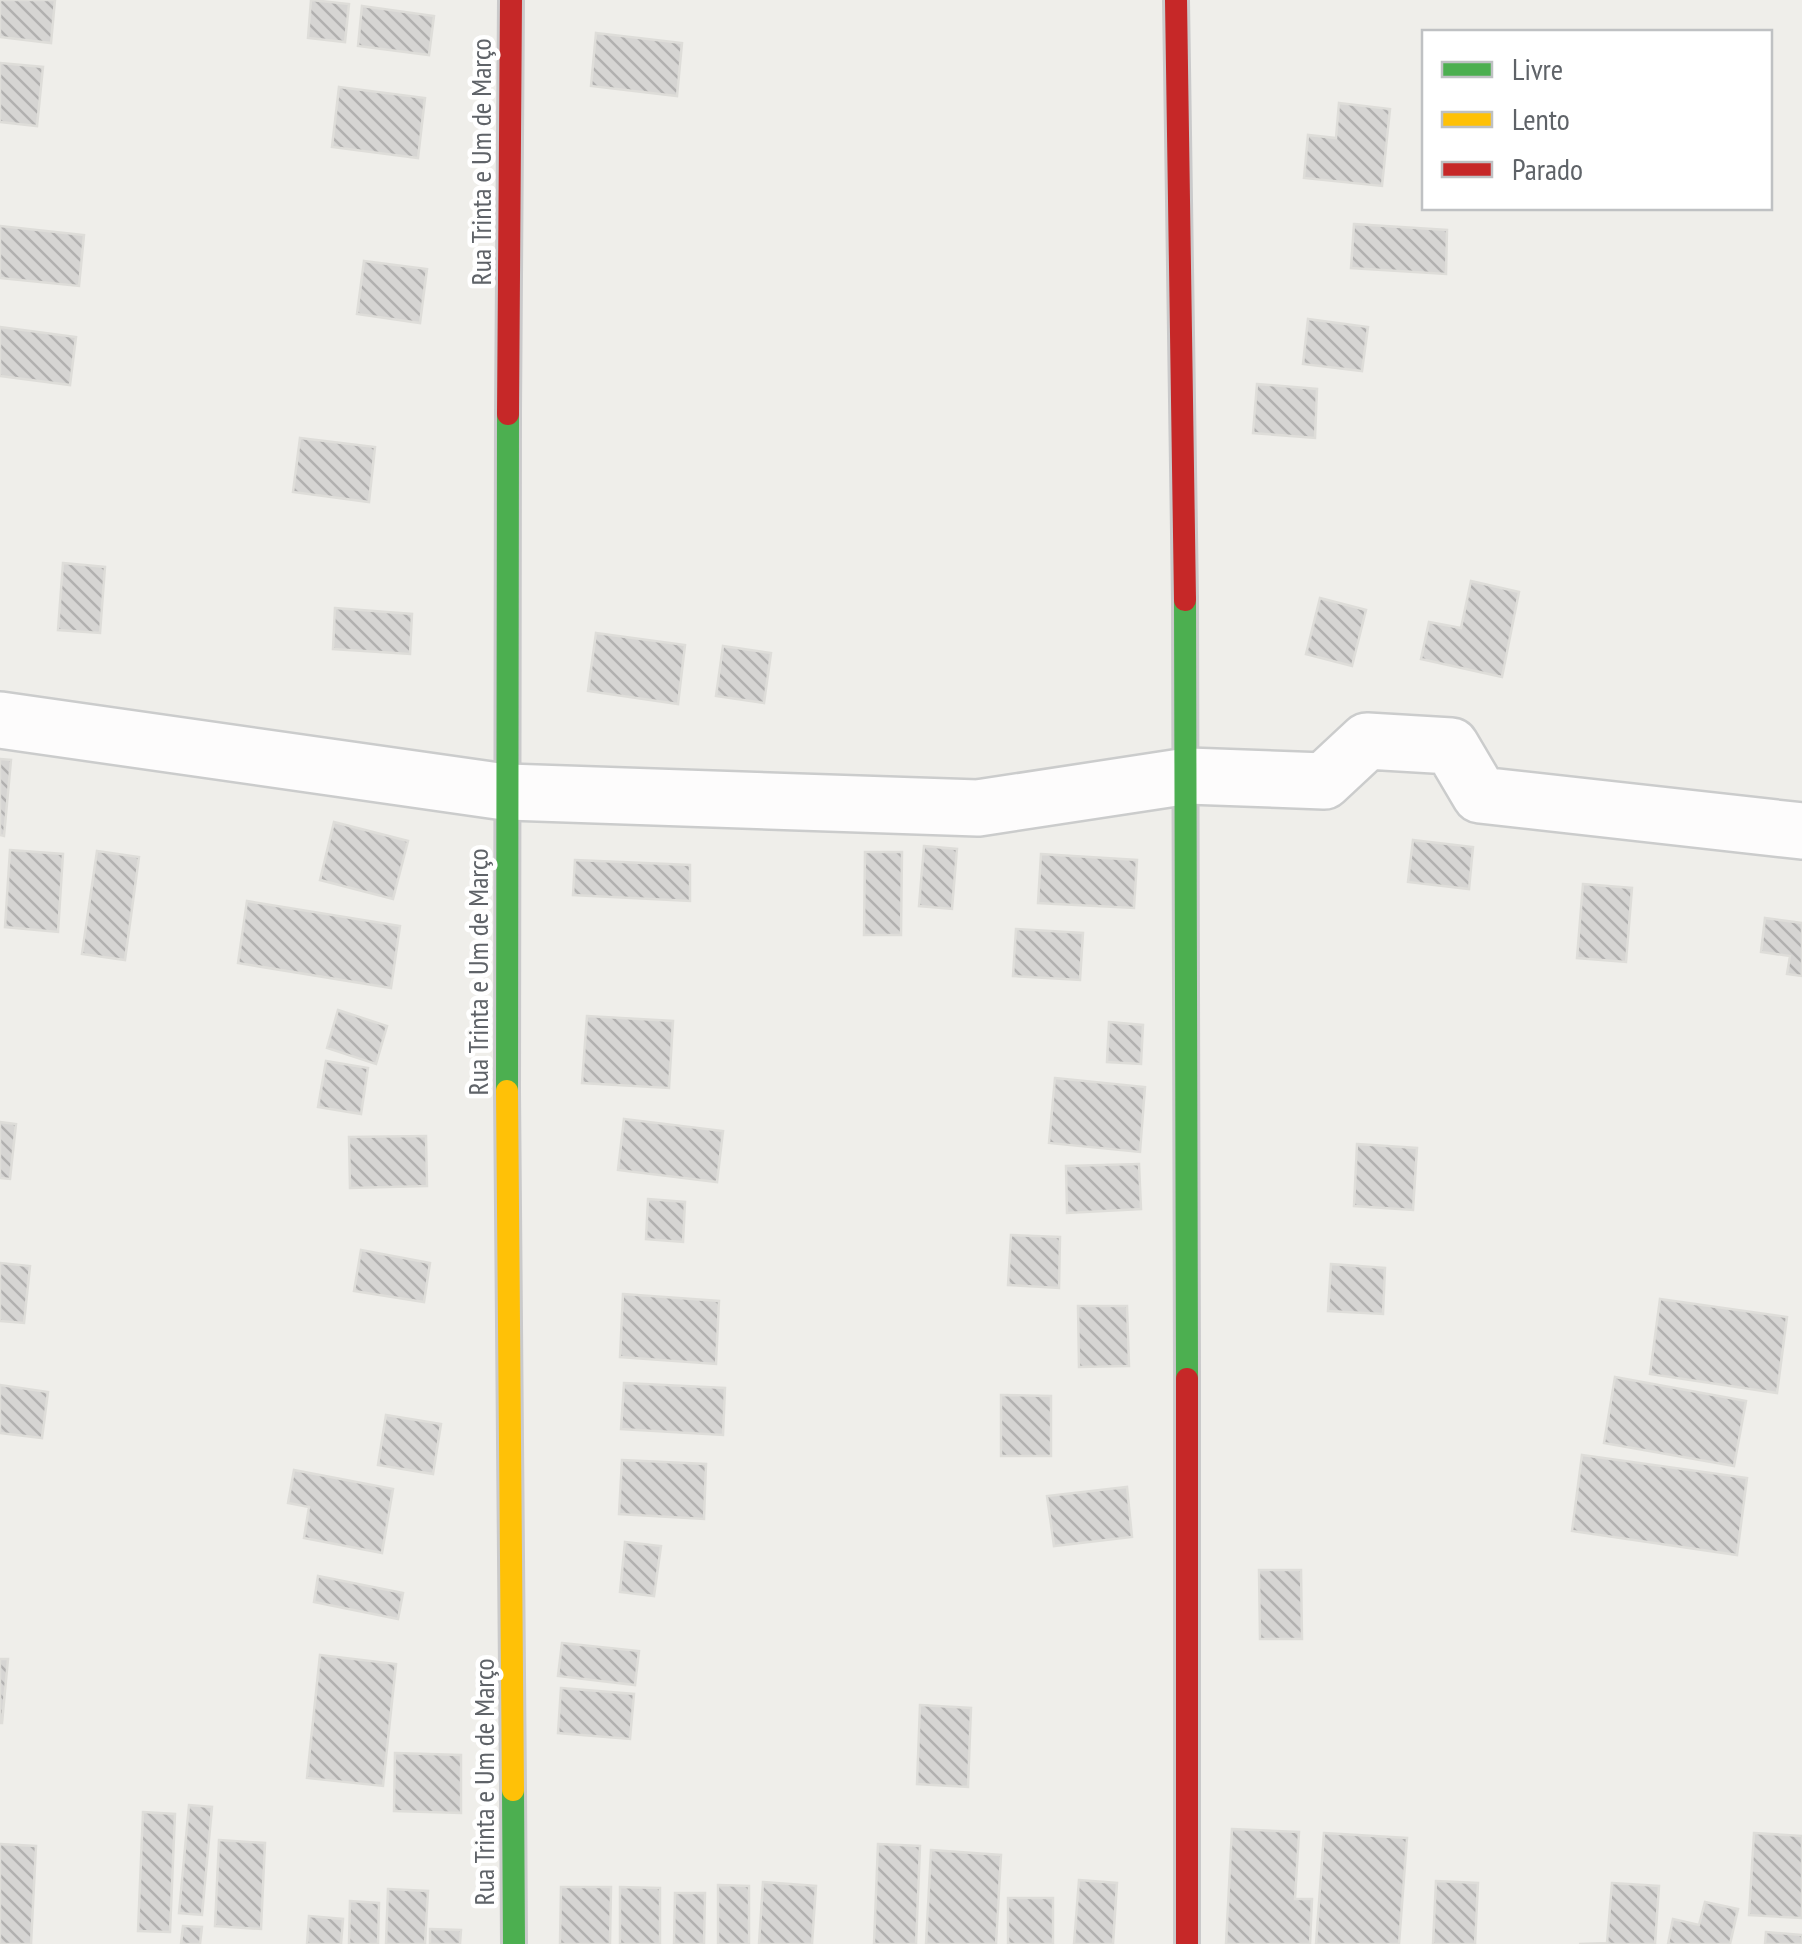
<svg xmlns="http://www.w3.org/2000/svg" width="1802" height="1944" font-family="'PT Sans Narrow',sans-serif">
<defs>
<pattern id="building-back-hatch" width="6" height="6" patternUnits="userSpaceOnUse" patternTransform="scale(2.5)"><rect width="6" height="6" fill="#d6d5d3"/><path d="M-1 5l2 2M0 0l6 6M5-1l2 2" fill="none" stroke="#b1b0af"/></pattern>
</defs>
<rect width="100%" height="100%" fill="#efeeea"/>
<g fill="url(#building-back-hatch)" stroke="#deddd9" stroke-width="2.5">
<polygon points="0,0 55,0 51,43 0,37"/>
<polygon points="311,0 349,4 345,42 308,38"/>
<polygon points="362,6 434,16 429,55 358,46"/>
<polygon points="596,33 682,43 677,96 591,86"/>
<polygon points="0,63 43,67 37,126 0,122"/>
<polygon points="339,87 425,98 418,158 332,147"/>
<polygon points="1339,103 1390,109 1382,186 1304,178 1308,135 1336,138"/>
<polygon points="1354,224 1447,230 1446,274 1351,268"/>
<polygon points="0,226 84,235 79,286 0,278"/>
<polygon points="364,261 427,269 420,323 357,314"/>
<polygon points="1308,319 1368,327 1362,371 1303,364"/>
<polygon points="0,327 76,337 70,385 0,376"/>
<polygon points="1257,384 1317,389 1315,438 1253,433"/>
<polygon points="300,438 375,447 369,502 293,492"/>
<polygon points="63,563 105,567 100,633 58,630"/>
<polygon points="1471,581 1519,592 1502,677 1421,659 1429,622 1461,628"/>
<polygon points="1320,598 1366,610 1352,666 1306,654"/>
<polygon points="335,608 412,614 410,654 333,649"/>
<polygon points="596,633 685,645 678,704 588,691"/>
<polygon points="723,646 771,653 764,703 716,696"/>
<polygon points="0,759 11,760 4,836 0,835"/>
<polygon points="334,822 408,841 393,899 320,880"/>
<polygon points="1413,840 1473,847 1469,889 1408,882"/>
<polygon points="924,846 957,849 952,909 919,906"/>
<polygon points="10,850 63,854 58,932 5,927"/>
<polygon points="97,851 139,857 125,960 82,954"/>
<polygon points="865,852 902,852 901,935 864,935"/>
<polygon points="1041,854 1137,860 1134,908 1038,903"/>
<polygon points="575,860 690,865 690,901 573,895"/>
<polygon points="1583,884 1632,888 1626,962 1577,958"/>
<polygon points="247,901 400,926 391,988 238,963"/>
<polygon points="1765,918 1802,923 1802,976 1787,974 1790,956 1761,952"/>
<polygon points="1016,929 1083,933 1080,980 1013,976"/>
<polygon points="338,1010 387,1026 376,1064 327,1048"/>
<polygon points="587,1016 673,1021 669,1088 582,1083"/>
<polygon points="1109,1022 1143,1025 1141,1064 1107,1062"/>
<polygon points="326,1061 368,1068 361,1114 318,1107"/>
<polygon points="1055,1078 1145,1087 1140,1152 1049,1143"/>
<polygon points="624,1119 723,1131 717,1182 618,1170"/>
<polygon points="0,1122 16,1124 10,1179 0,1178"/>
<polygon points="426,1136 427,1186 350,1188 349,1137"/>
<polygon points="1357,1144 1417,1148 1413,1210 1354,1206"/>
<polygon points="1139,1164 1141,1209 1067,1213 1066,1166"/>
<polygon points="648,1199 685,1202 683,1242 646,1239"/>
<polygon points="1011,1235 1060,1237 1059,1288 1008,1285"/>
<polygon points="361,1250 430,1263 424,1302 354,1291"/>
<polygon points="0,1263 30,1266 24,1323 0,1321"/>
<polygon points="1331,1264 1385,1268 1383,1314 1328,1311"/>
<polygon points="623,1294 719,1301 716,1364 620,1357"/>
<polygon points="1660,1299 1787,1317 1777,1393 1650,1374"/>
<polygon points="1078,1306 1127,1306 1129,1366 1079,1367"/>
<polygon points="1615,1377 1746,1401 1734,1466 1604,1443"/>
<polygon points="624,1383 725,1388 723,1435 621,1429"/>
<polygon points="0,1385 48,1392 42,1438 0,1433"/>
<polygon points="1001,1395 1051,1396 1051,1456 1001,1456"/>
<polygon points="386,1415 441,1424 433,1474 378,1465"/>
<polygon points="1582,1455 1747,1478 1737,1555 1572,1531"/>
<polygon points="622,1460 706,1464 704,1519 619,1514"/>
<polygon points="294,1470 393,1489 382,1553 304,1538 309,1507 288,1503"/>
<polygon points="1127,1487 1132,1537 1054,1546 1047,1496"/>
<polygon points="625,1542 661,1546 654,1596 620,1592"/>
<polygon points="1259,1570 1301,1570 1302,1639 1260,1639"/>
<polygon points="318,1576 403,1593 398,1619 314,1602"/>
<polygon points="562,1643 639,1651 635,1685 558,1676"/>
<polygon points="320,1655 396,1664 383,1786 307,1778"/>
<polygon points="0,1659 8,1659 2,1723 0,1723"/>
<polygon points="561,1688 634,1694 630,1739 558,1733"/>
<polygon points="920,1705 971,1708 968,1787 917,1784"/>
<polygon points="395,1753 461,1755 461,1813 394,1811"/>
<polygon points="189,1805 212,1807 202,1915 179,1913"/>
<polygon points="143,1812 175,1814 170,1932 138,1931"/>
<polygon points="1232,1829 1299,1832 1295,1899 1312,1899 1310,1944 1226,1944"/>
<polygon points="1324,1833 1407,1838 1399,1944 1316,1944"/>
<polygon points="1754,1833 1802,1836 1802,1918 1749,1915"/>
<polygon points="219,1840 265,1843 261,1929 215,1926"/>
<polygon points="0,1844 36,1846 31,1944 0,1944"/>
<polygon points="878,1844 920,1846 916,1944 874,1944"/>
<polygon points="931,1850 1001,1855 996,1944 926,1944"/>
<polygon points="1079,1880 1117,1883 1113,1944 1074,1944"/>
<polygon points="1436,1881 1478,1883 1475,1944 1433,1944"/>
<polygon points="763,1882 816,1886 812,1944 759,1944"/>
<polygon points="1612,1883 1659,1886 1655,1944 1579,1944 1607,1943"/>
<polygon points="718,1885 749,1886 749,1944 718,1944"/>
<polygon points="561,1887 611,1887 610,1944 560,1944"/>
<polygon points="620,1887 660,1888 660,1944 620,1944"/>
<polygon points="388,1889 428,1891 425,1944 386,1944"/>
<polygon points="675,1893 705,1893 704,1944 674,1944"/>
<rect x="1008" y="1898" width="45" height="46"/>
<polygon points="350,1901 379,1903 378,1944 349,1944"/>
<polygon points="1705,1902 1738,1909 1730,1944 1668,1944 1673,1919 1699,1925"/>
<polygon points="309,1916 343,1919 341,1944 307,1944"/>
<polygon points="183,1926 202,1927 200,1944 181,1944"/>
<polygon points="430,1929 461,1930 460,1944 430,1944"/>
<polygon points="1766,1932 1802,1935 1802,1944 1765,1944"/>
</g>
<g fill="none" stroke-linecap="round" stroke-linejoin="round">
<g stroke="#cbcccc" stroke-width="60">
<polyline id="street" points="0,720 505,792 978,808 1188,776 1324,781 1367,741 1451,746 1480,795 1802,831"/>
</g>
<g stroke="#cacacb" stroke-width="28">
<g id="fast">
<polyline points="1185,600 1187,1379"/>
<polyline points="507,1091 508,414"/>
<polyline points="513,1790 514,1944"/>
</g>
</g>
<g stroke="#cacacb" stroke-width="28">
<polyline id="slow" points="507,1091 513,1790"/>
</g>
<g stroke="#cacacb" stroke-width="28">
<g id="jam">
<polyline points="1176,0 1185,600"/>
<polyline points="508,414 511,0"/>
<polyline points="1187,1944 1187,1379"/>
</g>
</g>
<use href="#street" stroke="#fdfcfc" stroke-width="55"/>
<use href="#fast" stroke="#4caf50" stroke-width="22"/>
<use href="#slow" stroke="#ffc107" stroke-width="22"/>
<use href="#jam" stroke="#c62828" stroke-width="22"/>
</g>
<g text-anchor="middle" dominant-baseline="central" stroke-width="9" stroke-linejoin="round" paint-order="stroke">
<g font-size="28" fill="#5f6368" stroke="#fff">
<text transform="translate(480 162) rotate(-90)">Rua Trinta e Um de Março</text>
<text transform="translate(477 972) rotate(-90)">Rua Trinta e Um de Março</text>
<text transform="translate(483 1782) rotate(-90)">Rua Trinta e Um de Março</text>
</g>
</g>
<rect x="1422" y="30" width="350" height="180" fill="#ffffff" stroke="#bfc1c3" stroke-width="2.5"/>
<rect x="1442" y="62" width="50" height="15" fill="#4caf50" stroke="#bfc1c3" stroke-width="2.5"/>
<text x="1512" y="80" font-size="30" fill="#5f6368">Livre</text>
<rect x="1442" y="112" width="50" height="15" fill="#ffc107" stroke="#bfc1c3" stroke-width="2.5"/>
<text x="1512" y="130" font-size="30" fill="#5f6368">Lento</text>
<rect x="1442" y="162" width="50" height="15" fill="#c62828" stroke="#bfc1c3" stroke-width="2.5"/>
<text x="1512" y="180" font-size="30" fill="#5f6368">Parado</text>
</svg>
